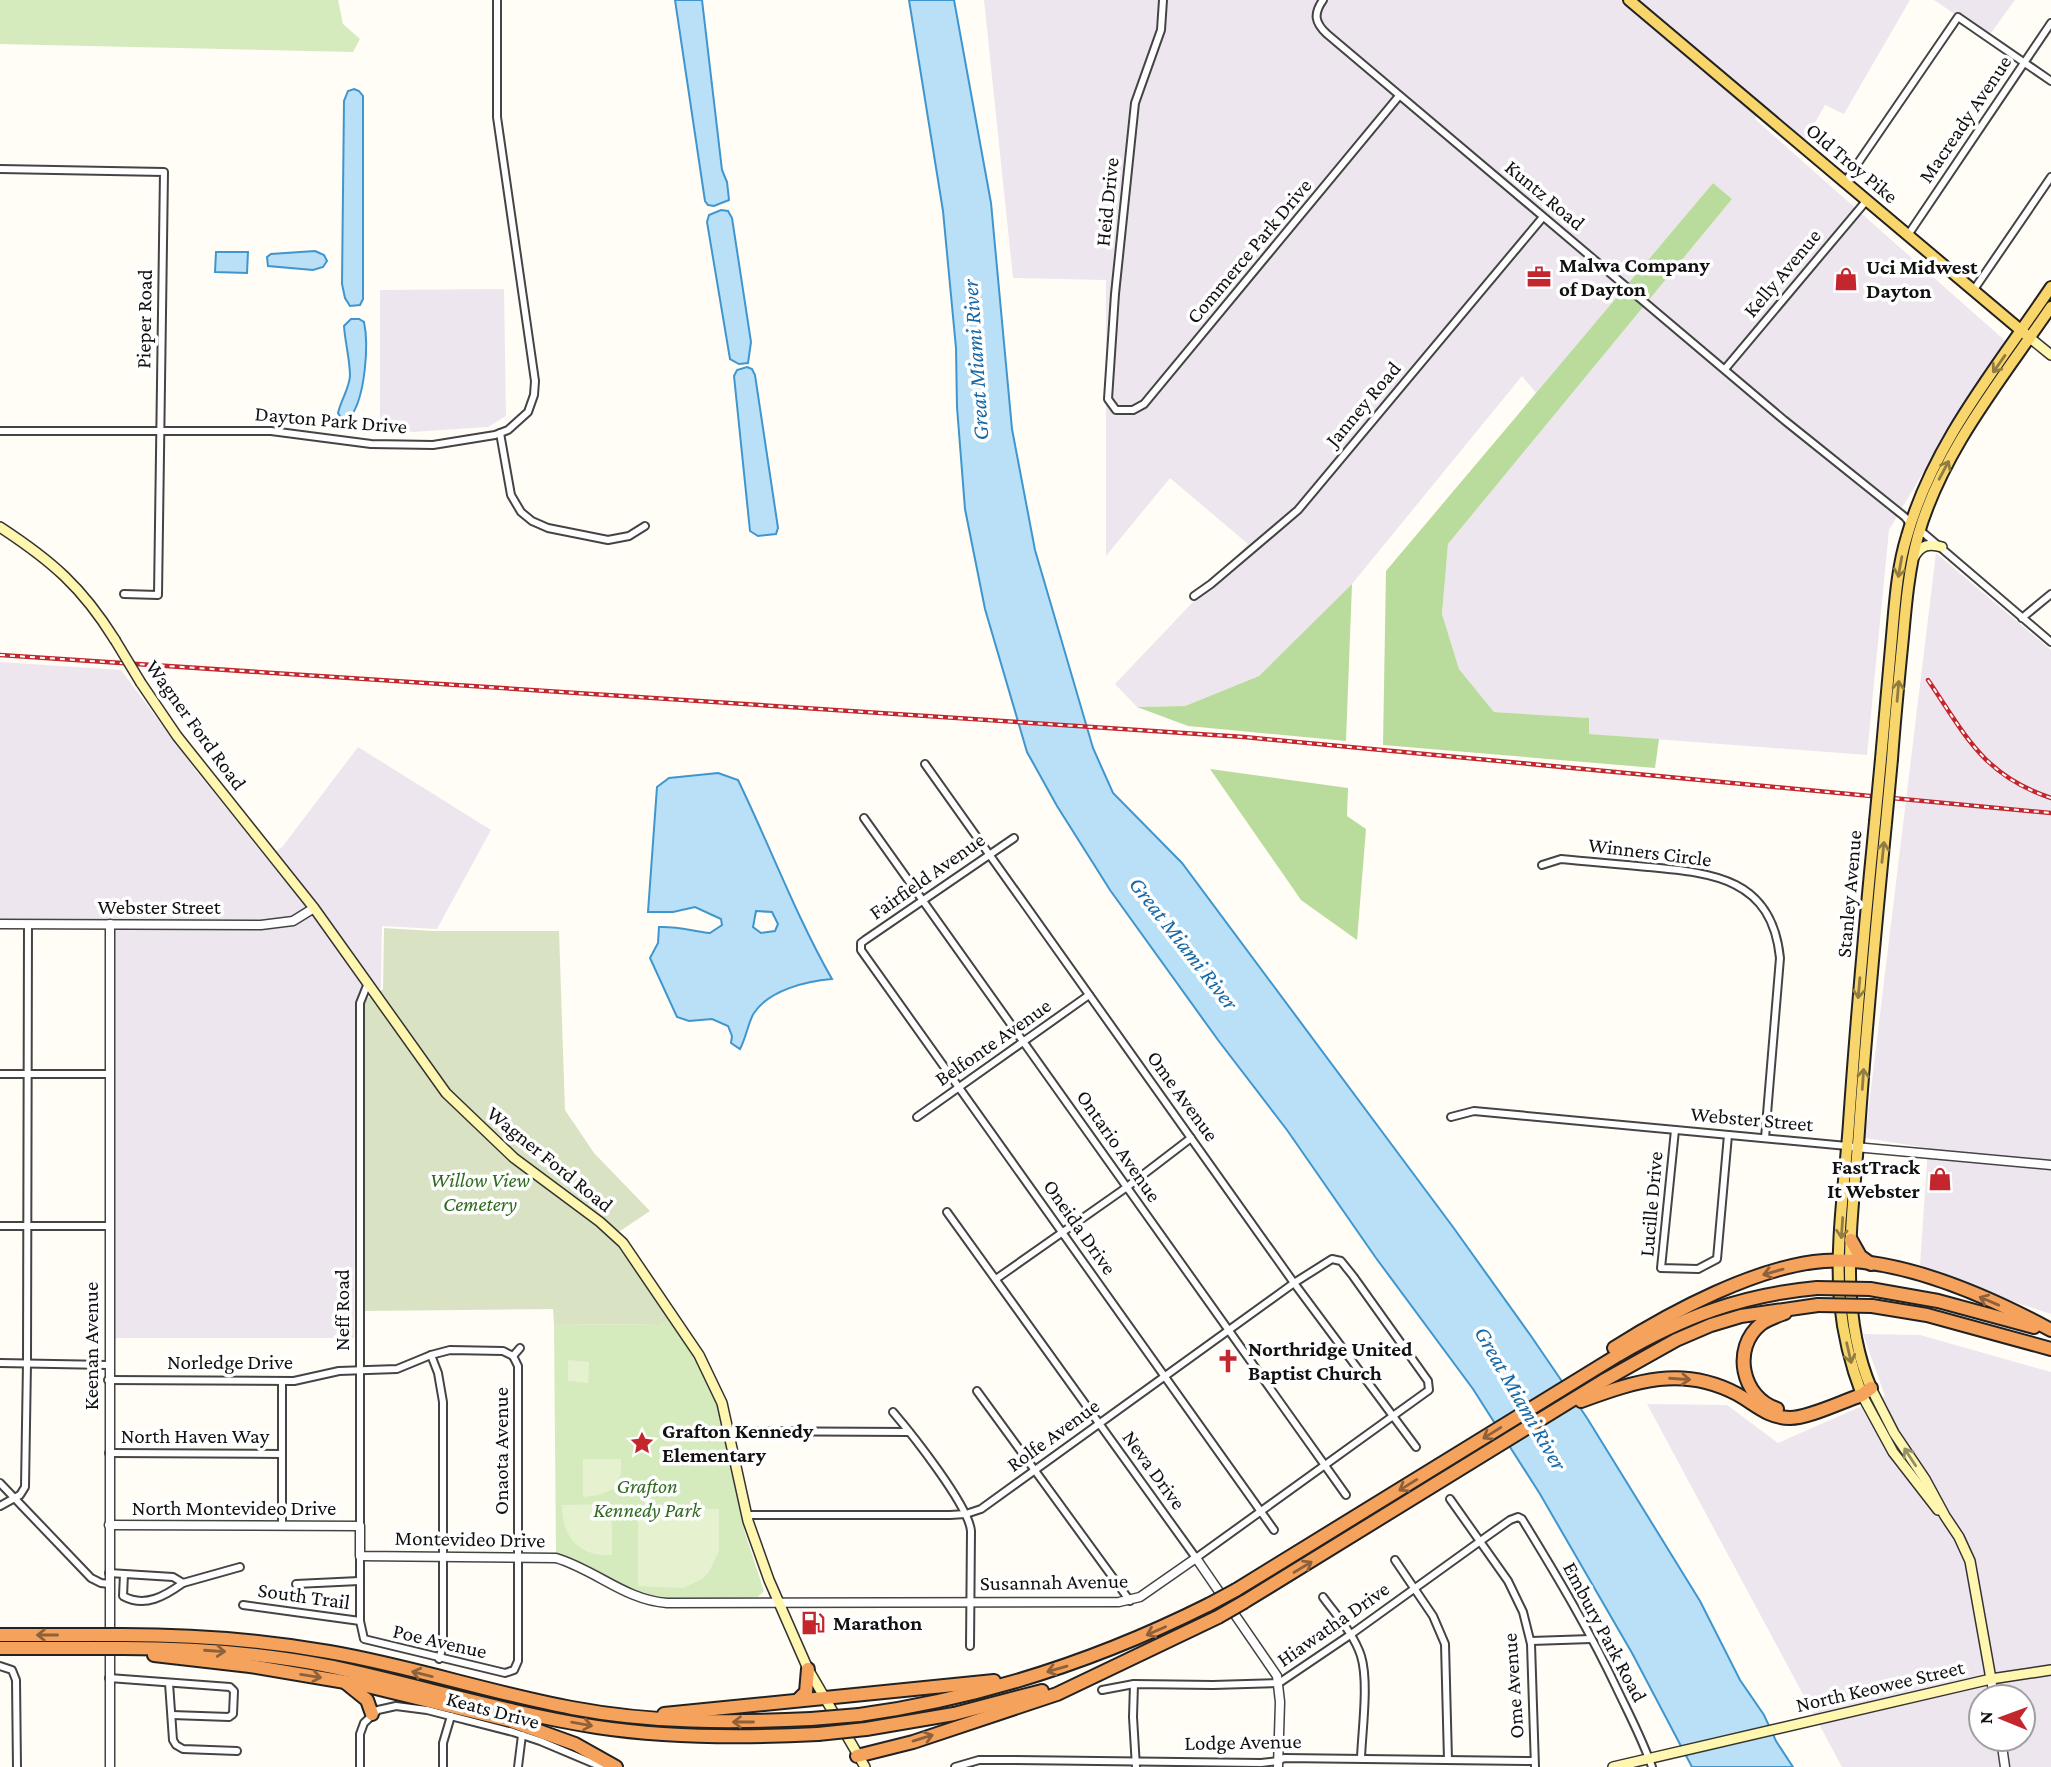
<svg xmlns="http://www.w3.org/2000/svg" width="2051" height="1767" font-family="'Crimson Pro',serif">
<rect width="100%" height="100%" fill="#fffdf5"/>
<g fill="#eee6ef" fill-rule="evenodd">
<polygon points="984,0 1910,0 1844,114 1825,105 1802,145 1760,111 1755,119 2011,346 1967,398 1889,530 1867,755 1588,734 1588,718 1494,712 1459,669 1442,614 1448,544 1732,199 1713,183 1536,393 1522,376 1352,584 1259,676 1185,706 1137,707 1115,684 1248,544 1170,478 1106,556 1106,280 1013,278"/>
<polygon points="1934,0 2015,0 1988,37"/>
<polygon points="504,289 506,416 488,427 413,432 380,424 380,290"/>
<polygon points="1936,553 2051,650 2051,1314 1966,1286 1920,1265 1928,1148 1865,1138"/>
<polygon points="0,662 121,670 197,772 267,858 283,846 358,747 491,830 437,929 382,926 381,988 356,1004 354,1338 112,1338 110,922 0,920"/>
<path d="M1863,1334L1920,1335L2051,1372V1767H1842L1647,1404L1727,1405L1778,1443L1885,1396ZM1981,1697H2023V1739H1981Z"/>
</g>
<g fill="#d5ebbd">
<polygon points="0,0 338,0 343,24 360,39 353,52 0,44"/>
<polygon points="671,1319 695,1357 714,1396 721,1420 745,1533 764,1591 758,1597 672,1600 650,1598 556,1555 554,1325 661,1324"/>
</g>
<g fill="#b9dc9c">
<polygon points="1713,183 1732,199 1448,544 1442,614 1459,669 1494,712 1589,718 1589,734 1659,739 1655,768 1383,745 1386,571"/>
<polygon points="1352,584 1346,741 1188,726 1137,707 1185,706 1259,676"/>
<polygon points="1210,769 1348,788 1347,816 1366,829 1357,940 1301,900"/>
</g>
<polygon fill="#d9e3c4" points="384,928 433,931 559,931 565,1110 594,1153 650,1211 611,1237 645,1280 671,1319 661,1324 554,1325 553,1309 363,1311 362,1009 364,1000 383,989"/>
<g fill="#e6f2cf">
<polygon points="568,1360 589,1362 588,1383 568,1381"/>
<polygon points="583,1459 621,1459 621,1474 614,1489 598,1495 583,1497"/>
<path d="M612,1504V1555C578,1557 562,1536 562,1505Z"/>
<polygon points="638,1508 719,1509 719,1551 709,1572 702,1579 683,1588 638,1586"/>
</g>
<g fill="#b9e0f7" stroke="#3f96cf" stroke-width="2" fill-rule="evenodd">
<polygon points="675,0 702,0 722,170 727,182 729,200 714,206 708,205 705,201"/>
<polygon points="909,0 954,0 991,203 1012,429 1035,550 1093,748 1113,793 1182,863 1453,1227 1531,1336 1587,1418 1700,1601 1740,1680 1764,1715 1776,1741 1793,1767 1692,1767 1632,1653 1540,1494 1473,1389 1376,1258 1287,1130 1218,1040 1110,890 1057,806 1027,752 985,609 965,509 957,407 956,348 943,211"/>
<polygon points="354,89 359,91 363,96 363,299 360,305 350,306 345,298 342,284 344,101 348,91"/>
<polygon points="721,210 728,211 732,218 751,342 748,363 739,364 730,359 707,222 709,215"/>
<polygon points="315,251 324,255 327,261 323,267 313,270 268,266 267,257 271,254"/>
<polygon points="216,252 248,252 247,273 215,272"/>
<path d="M351,319H359L364,322C369,345 365,397 351,416L341,418L338,413C341,400 349,389 350,376C350,360 345,342 344,326Z"/>
<polygon points="747,367 752,369 755,375 778,528 776,534 758,536 750,531 734,376 737,370"/>
<path d="M718,773L738,780C770,846 796,916 832,979C807,981 769,990 754,1013C749,1020 746,1038 740,1049L731,1043L732,1036L728,1026L712,1019L689,1021L677,1017L650,958L658,943L659,927C677,926 692,931 710,933L722,925L721,919L695,907L673,912H648L657,787L669,778ZM756,911L772,912L778,924L775,931L761,933L753,927Z"/>
</g>
<g fill="none" stroke-linecap="round" stroke-linejoin="round">
<g stroke="#444" stroke-width="10">
<g id="minor">
<polyline points="1163,0 1161,30 1135,103 1115,294 1108,399 1116,410 1133,410 1144,404 1399,96"/>
<path d="M1323,0C1313,14 1315,23 1327,34L1784,420L1905,517L1911,525"/>
<polyline points="0,169 164,172 158,595 124,594"/>
<polyline points="1845,182 1958,17 2051,81"/>
<polyline points="1908,235 2051,23"/>
<polyline points="1973,291 2051,177"/>
<polyline points="1725,369 1867,200"/>
<polyline points="0,431 271,431 371,444 433,445 495,435 508,430 528,412 534,395 535,381 497,117 497,0"/>
<polyline points="500,433 511,495 521,512 532,521 548,528 608,540 629,536 645,526"/>
<polyline points="1920,530 2051,642"/>
<polyline points="1194,596 1211,584 1298,510 1543,217"/>
<polyline points="2022,618 2051,594"/>
<polyline points="925,764 1294,1283 1416,1447"/>
<polyline points="864,818 1346,1495"/>
<polyline points="1014,838 865,940 861,943 861,950 1274,1530"/>
<path d="M1542,865L1561,859C1590,862 1619,864 1648,867C1713,873 1772,878 1780,958L1765,1138"/>
<polyline points="0,1074 109,1074"/>
<polyline points="917,1117 1089,995"/>
<polyline points="1451,1117 1474,1111 1847,1146"/>
<polyline points="1675,1130 1661,1268 1698,1269 1717,1259 1728,1135"/>
<polyline points="0,1226 109,1226"/>
<polyline points="996,1279 1127,1187 1191,1138"/>
<polyline points="431,1355 438,1373 443,1402 443,1646 439,1659"/>
<polyline points="513,1356 520,1348"/>
<polyline points="0,1363 108,1365"/>
<polyline points="108,1380 294,1381 339,1371 397,1369 431,1355 450,1350 503,1351 513,1356"/>
<polyline points="977,1391 1130,1601"/>
<path d="M893,1412C911,1433 969,1506 971,1531L970,1646"/>
<polyline points="728,1431 909,1432"/>
<polyline points="109,1453 282,1454"/>
<polyline points="0,1483 91,1578 101,1583 109,1584"/>
<polyline points="1450,1499 1508,1581 1523,1612 1531,1644 1535,1767"/>
<polyline points="0,1506 20,1495 25,1487 27,1363 28,924"/>
<path d="M747,1515H950L966,1514L981,1509L1294,1283L1332,1259L1341,1261L1353,1276L1428,1381L1429,1390L1196,1558C1113,1443 1031,1327 947,1212"/>
<polyline points="282,1526 282,1381"/>
<polyline points="360,1526 360,1003 368,983"/>
<polyline points="360,1556 360,1621 364,1639 505,1673 514,1670 518,1661 518,1366 513,1356"/>
<polyline points="1395,1560 1433,1616 1445,1644 1448,1760"/>
<polyline points="109,1573 173,1577 183,1583 240,1567"/>
<path d="M124,1574L123,1596C145,1608 165,1596 183,1583"/>
<polyline points="296,1584 359,1581"/>
<path d="M1323,1597C1336,1615 1354,1634 1361,1656C1369,1682 1362,1730 1361,1758"/>
<polyline points="243,1605 360,1621"/>
<polyline points="1531,1641 1591,1639"/>
<polyline points="0,1666 12,1670 16,1680 17,1767"/>
<polyline points="109,1678 230,1687 234,1691 233,1714 229,1717 172,1715"/>
<polyline points="169,1683 173,1740 176,1745 183,1749 237,1751"/>
<polyline points="1134,1684 1133,1717 1136,1767"/>
<path d="M1102,1690L1134,1684L1213,1685L1279,1683L1350,1635L1486,1537L1510,1520L1518,1517L1522,1519C1557,1576 1591,1633 1619,1693C1631,1718 1643,1741 1652,1767"/>
<polyline points="360,1767 360,1734 364,1723 378,1710 396,1706 427,1710 513,1732 540,1741 602,1767"/>
<polyline points="443,1767 443,1743 451,1716"/>
<polyline points="518,1767 522,1735"/>
<polyline points="955,1767 979,1760 1008,1760 1261,1763 1278,1761 1284,1758 1534,1761"/>
</g>
</g>
<g stroke="#444" stroke-width="11">
<g id="tertiary">
<polyline points="0,924 261,925 293,921 314,908"/>
<polyline points="1855,1147 2051,1165"/>
<path d="M109,1525L360,1526V1556L556,1558C596,1570 625,1600 667,1603L1119,1602L1140,1597L1196,1558L1277,1676L1280,1702L1278,1767"/>
<polyline points="1991,1679 1994,1697"/>
<polyline points="2001,1739 2005,1767"/>
<polyline points="110,1767 110,924"/>
</g>
</g>
<g stroke="#333" stroke-width="12">
<g id="secondary">
<polyline points="2030,338 2051,355"/>
<path d="M0,527C52,561 82,587 115,640"/>
<path d="M1914,557C1921,545 1929,543 1942,547"/>
<polyline points="141,683 177,736 314,908 446,1093 514,1158 600,1222 623,1243 699,1355 722,1403 748,1521 769,1580 808,1669 865,1767"/>
<polyline points="1871,1388 1894,1433 1925,1479 1945,1516 1959,1537 1970,1561 1991,1679"/>
<polyline points="1862,1395 1893,1452 1938,1510"/>
<polyline points="1613,1767 1991,1679 2051,1670"/>
</g>
</g>
<g stroke="#222" stroke-width="14">
<g id="primary">
<polyline points="1629,0 2030,338"/>
<path d="M1881,759C1885,718 1888,677 1892,636C1895,603 1897,568 1907,536C1933,443 1998,366 2051,287"/>
<path d="M1892,759C1895,718 1899,677 1903,637C1906,603 1909,569 1918,536C1942,451 2002,379 2051,307"/>
<path d="M1871,1388C1837,1307 1853,1216 1859,1131C1866,1028 1876,926 1886,823"/>
<path d="M1862,1395C1851,1366 1843,1334 1840,1303C1835,1244 1845,1182 1849,1123C1856,1022 1865,922 1875,822"/>
</g>
</g>
<g stroke="#222" stroke-width="16">
<g id="motorway">
<polyline points="1851,1240 1860,1256 1871,1264"/>
<polyline points="1870,1289 1938,1301 2034,1327"/>
<polyline points="1872,1306 1927,1315 2051,1349"/>
<path d="M1614,1348C1671,1312 1757,1266 1824,1261C1899,1256 1986,1295 2051,1330"/>
<path d="M1581,1401C1636,1381 1682,1365 1737,1394C1755,1404 1768,1418 1790,1418C1809,1418 1843,1401 1862,1395L1871,1388"/>
<path d="M1777,1409C1742,1398 1731,1348 1761,1324C1768,1319 1777,1316 1785,1313"/>
<path d="M1236,1590L1618,1355C1683,1317 1741,1295 1817,1288"/>
<polyline points="1244,1602 1603,1381 1676,1340 1711,1325 1741,1316 1818,1305"/>
<polyline points="0,1635 95,1635"/>
<path d="M123,1635C192,1635 261,1640 329,1652C411,1666 491,1693 572,1708C651,1723 731,1723 811,1719"/>
<polyline points="0,1648 94,1648"/>
<path d="M123,1648C193,1648 264,1653 333,1667C421,1686 507,1713 597,1727C670,1738 745,1738 818,1734"/>
<polyline points="154,1655 250,1666 363,1685 511,1721 575,1744 616,1767"/>
<polyline points="346,1683 367,1700 372,1714"/>
<polyline points="799,1699 806,1692 808,1669"/>
<polyline points="664,1714 994,1681"/>
<path d="M859,1715C983,1698 1096,1661 1208,1605"/>
<polyline points="866,1729 954,1714 1042,1691"/>
<polyline points="857,1756 913,1742 1057,1694 1218,1617"/>
</g>
</g>
<use href="#minor" stroke="#fff" stroke-width="6"/>
<use href="#tertiary" stroke="#fff" stroke-width="8"/>
<use href="#secondary" stroke="#fff6b0" stroke-width="9"/>
<use href="#primary" stroke="#f9d66b" stroke-width="10"/>
<use href="#motorway" stroke="#f5a25d" stroke-width="12"/>
<g stroke="#c4262e" stroke-width="4.5">
<g id="rail">
<polyline points="0,655 1244,737 2051,813"/>
<path d="M1928,680C1966,736 1983,775 2051,798"/>
</g>
</g>
<use href="#rail" stroke="#fff" stroke-width="2" stroke-dasharray="5" stroke-linecap="butt"/>
<g stroke="#333" stroke-width="12" stroke-linecap="butt">
<polyline id="secondary-bridge" points="115,640 141,683"/>
</g>
<g stroke="#222" stroke-width="14" stroke-linecap="butt">
<g id="primary-bridge">
<polyline points="1875,822 1881,759"/>
<polyline points="1886,823 1892,759"/>
</g>
</g>
<g stroke="#222" stroke-width="16" stroke-linecap="butt">
<g id="motorway-bridge">
<polyline points="1817,1288 1870,1289"/>
<polyline points="1818,1305 1872,1306"/>
<polyline points="1208,1605 1236,1590"/>
<polyline points="1218,1617 1244,1602"/>
<polyline points="95,1635 123,1635"/>
<polyline points="94,1648 123,1648"/>
<polyline points="811,1719 859,1715"/>
<polyline points="818,1734 866,1729"/>
</g>
</g>
<use href="#secondary-bridge" stroke="#fff6b0" stroke-width="9"/>
<use href="#primary-bridge" stroke="#f9d66b" stroke-width="10"/>
<use href="#motorway-bridge" stroke="#f5a25d" stroke-width="12"/>
</g>
<defs><path id="oneway-shaft" d="M-6 0H5M1.5-3L5.5 0L1.5 3" fill="none" stroke-width="1.6" stroke-linecap="round" stroke-linejoin="round" transform="scale(1.75)"/></defs>
<g stroke="#917d42">
<use href="#oneway-shaft" transform="translate(1999 364) rotate(125)"/>
<use href="#oneway-shaft" transform="translate(1944 470) rotate(-62)"/>
<use href="#oneway-shaft" transform="translate(1900 567) rotate(100)"/>
<use href="#oneway-shaft" transform="translate(1898 691) rotate(-85)"/>
<use href="#oneway-shaft" transform="translate(1883 852) rotate(-84)"/>
<use href="#oneway-shaft" transform="translate(1859 988) rotate(95)"/>
<use href="#oneway-shaft" transform="translate(1863 1079) rotate(-86)"/>
<use href="#oneway-shaft" transform="translate(1842 1228) rotate(94)"/>
<use href="#oneway-shaft" transform="translate(1849 1353) rotate(77)"/>
</g>
<g stroke="#8e613b">
<use href="#oneway-shaft" transform="translate(1773 1272) rotate(164)"/>
<use href="#oneway-shaft" transform="translate(1989 1301) rotate(-157)"/>
<use href="#oneway-shaft" transform="translate(1680 1379) rotate(4)"/>
<use href="#oneway-shaft" transform="translate(1492 1433) rotate(148)"/>
<use href="#oneway-shaft" transform="translate(1408 1485) rotate(148)"/>
<use href="#oneway-shaft" transform="translate(1303 1567) rotate(-31)"/>
<use href="#oneway-shaft" transform="translate(1156 1631) rotate(156)"/>
<use href="#oneway-shaft" transform="translate(47 1635) rotate(180)"/>
<use href="#oneway-shaft" transform="translate(215 1651) rotate(4)"/>
<use href="#oneway-shaft" transform="translate(1057 1669) rotate(164)"/>
<use href="#oneway-shaft" transform="translate(422 1674) rotate(-166)"/>
<use href="#oneway-shaft" transform="translate(311 1676) rotate(9)"/>
<use href="#oneway-shaft" transform="translate(743 1722) rotate(180)"/>
<use href="#oneway-shaft" transform="translate(582 1724) rotate(10)"/>
<use href="#oneway-shaft" transform="translate(923 1738) rotate(-17)"/>
</g>
<use stroke="#948f68" href="#oneway-shaft" transform="translate(1910 1457) rotate(-123)"/>
<defs>
<g id="office-bare" transform="scale(1.89)"><path d="M-6-3h4V-5.5h4V-3h4V5H-6ZM-1-4.5V-3h2v-1.5ZM-6 0V1H6V0Z" fill="#c4262e" stroke="#fff" stroke-width="2.5" paint-order="stroke"/></g>
<g id="shop-bare" transform="scale(1.89)"><path d="M-5-2.5h2.3a2.7 3.5 0 0 1 5.4 0H5L5.5 6h-11ZM-1.5-2.5h3a1.5 2.3 0 0 0-3 0Z" fill="#c4262e" stroke="#fff" stroke-width="2.5" paint-order="stroke"/></g>
<g id="church-bare" transform="scale(1.89)"><path d="M-1.2-6h2.4v3.5h3.3v2.4h-3.3V6h-2.4V-.1h-3.3v-2.4h3.3Z" fill="#c4262e" stroke="#fff" stroke-width="2.5" paint-order="stroke"/></g>
<g id="sight-bare" transform="scale(1.89)"><path d="M0-6L1.8-2.2L6-1.7L2.9 1.2L3.7 5.4L0 3.3L-3.7 5.4L-2.9 1.2L-6-1.7L-1.8-2.2Z" fill="#c4262e" stroke="#fff" stroke-width="2.5" paint-order="stroke"/></g>
<g id="fuel-bare" transform="scale(1.89)"><path d="M-5.5-6h7V0h2V4h1.3V-2.5L3-4.5l.8-.8L6-3V5H2.5V1h-1V6h-7ZM-4.2-4.7v3.2H.2V-4.7Z" fill="#c4262e" stroke="#fff" stroke-width="2.5" paint-order="stroke"/></g>
</defs>
<g fill-rule="evenodd">
<use href="#office-bare" x="1539" y="277"/>
<use href="#shop-bare" x="1846" y="279"/>
<use href="#shop-bare" x="1940" y="1179"/>
<use href="#church-bare" x="1228" y="1361"/>
<use href="#sight-bare" x="642" y="1443"/>
<use href="#fuel-bare" x="813" y="1623"/>
</g>
<g text-anchor="middle" dominant-baseline="central" stroke-width="7" stroke-linejoin="round" paint-order="stroke">
<g font-size="21" fill="#111" stroke="#fff">
<text transform="translate(1965 119) rotate(-56)">Macready Avenue</text>
<text transform="translate(1852 163) rotate(40)">Old Troy Pike</text>
<text transform="translate(1545 195) rotate(40)">Kuntz Road</text>
<text transform="translate(1107 202) rotate(-84)">Heid Drive</text>
<text transform="translate(1249 251) rotate(-50)">Commerce Park Drive</text>
<text transform="translate(1782 273) rotate(-50)">Kelly Avenue</text>
<text transform="translate(144 319) rotate(-89)">Pieper Road</text>
<text transform="translate(1363 404) rotate(-50)">Janney Road</text>
<text transform="translate(331 420) rotate(5)">Dayton Park Drive</text>
<text transform="translate(196 725) rotate(54)">Wagner Ford Road</text>
<text transform="translate(1650 852) rotate(7)">Winners Circle</text>
<text transform="translate(927 876) rotate(-35)">Fairfield Avenue</text>
<text transform="translate(1849 894) rotate(-85)">Stanley Avenue</text>
<text x="159" y="907">Webster Street</text>
<text transform="translate(993 1042) rotate(-35)">Belfonte Avenue</text>
<text transform="translate(1183 1096) rotate(54)">Ome Avenue</text>
<text transform="translate(1752 1119) rotate(5)">Webster Street</text>
<text transform="translate(1119 1146) rotate(55)">Ontario Avenue</text>
<text transform="translate(550 1159) rotate(39)">Wagner Ford Road</text>
<text transform="translate(1651 1204) rotate(-85)">Lucille Drive</text>
<text transform="translate(1080 1227) rotate(55)">Oneida Drive</text>
<text transform="translate(342 1310) rotate(-90)">Neff Road</text>
<text transform="translate(91 1346) rotate(-90)">Keenan Avenue</text>
<text x="230" y="1362">Norledge Drive</text>
<text transform="translate(1053 1435) rotate(-36)">Rolfe Avenue</text>
<text x="195" y="1436">North Haven Way</text>
<text transform="translate(501 1451) rotate(-90)">Onaota Avenue</text>
<text transform="translate(1154 1470) rotate(54)">Neva Drive</text>
<text x="234" y="1508">North Montevideo Drive</text>
<text transform="translate(470 1539) rotate(1)">Montevideo Drive</text>
<text transform="translate(1054 1582) rotate(-1)">Susannah Avenue</text>
<text transform="translate(304 1596) rotate(8)">South Trail</text>
<text transform="translate(1333 1624) rotate(-35)">Hiawatha Drive</text>
<text transform="translate(1605 1632) rotate(62)">Embury Park Road</text>
<text transform="translate(440 1641) rotate(13)">Poe Avenue</text>
<text transform="translate(1513 1686) rotate(-94)">Ome Avenue</text>
<text transform="translate(1880 1686) rotate(-13)">North Keowee Street</text>
<text transform="translate(493 1710) rotate(15)">Keats Drive</text>
<text transform="translate(1243 1742) rotate(-1)">Lodge Avenue</text>
</g>
<g font-size="21" font-weight="bold" fill="#111" stroke="#fff" text-anchor="start">
<text x="1559" y="265">Malwa Company<tspan x="1559" dy="24">of Dayton</tspan></text>
<text x="1866" y="267">Uci Midwest<tspan x="1866" dy="24">Dayton</tspan></text>
<text x="1920" y="1167" text-anchor="end">FastTrack<tspan x="1920" dy="24">It Webster</tspan></text>
<text x="1248" y="1349">Northridge United<tspan x="1248" dy="24">Baptist Church</tspan></text>
<text x="662" y="1431">Grafton Kennedy<tspan x="662" dy="24">Elementary</tspan></text>
<text x="833" y="1623">Marathon</text>
</g>
<g font-size="21" font-style="italic" fill="#2f6b1f" stroke="#fff">
<text x="480" y="1180">Willow View<tspan x="480" dy="24">Cemetery</tspan></text>
<text x="647" y="1486">Grafton<tspan x="647" dy="24">Kennedy Park</tspan></text>
</g>
<g font-size="23" font-style="italic" fill="#1768a6" stroke="#fff">
<text transform="translate(975 360) rotate(-94)">Great Miami River</text>
<text transform="translate(1184 943) rotate(52)">Great Miami River</text>
<text transform="translate(1521 1398) rotate(60)">Great Miami River</text>
</g>
</g>
<g transform="translate(2002 1718) rotate(271)"><circle r="33" fill="#ffffff" stroke="#a0a0a0" stroke-width="2"/>
<path d="M0-5L12 26L0 18L-12 26Z" fill="#c4262e"/>
<text y="-10" font-size="19" font-weight="bold" text-anchor="middle" fill="#111111">N</text>
</g>
</svg>
